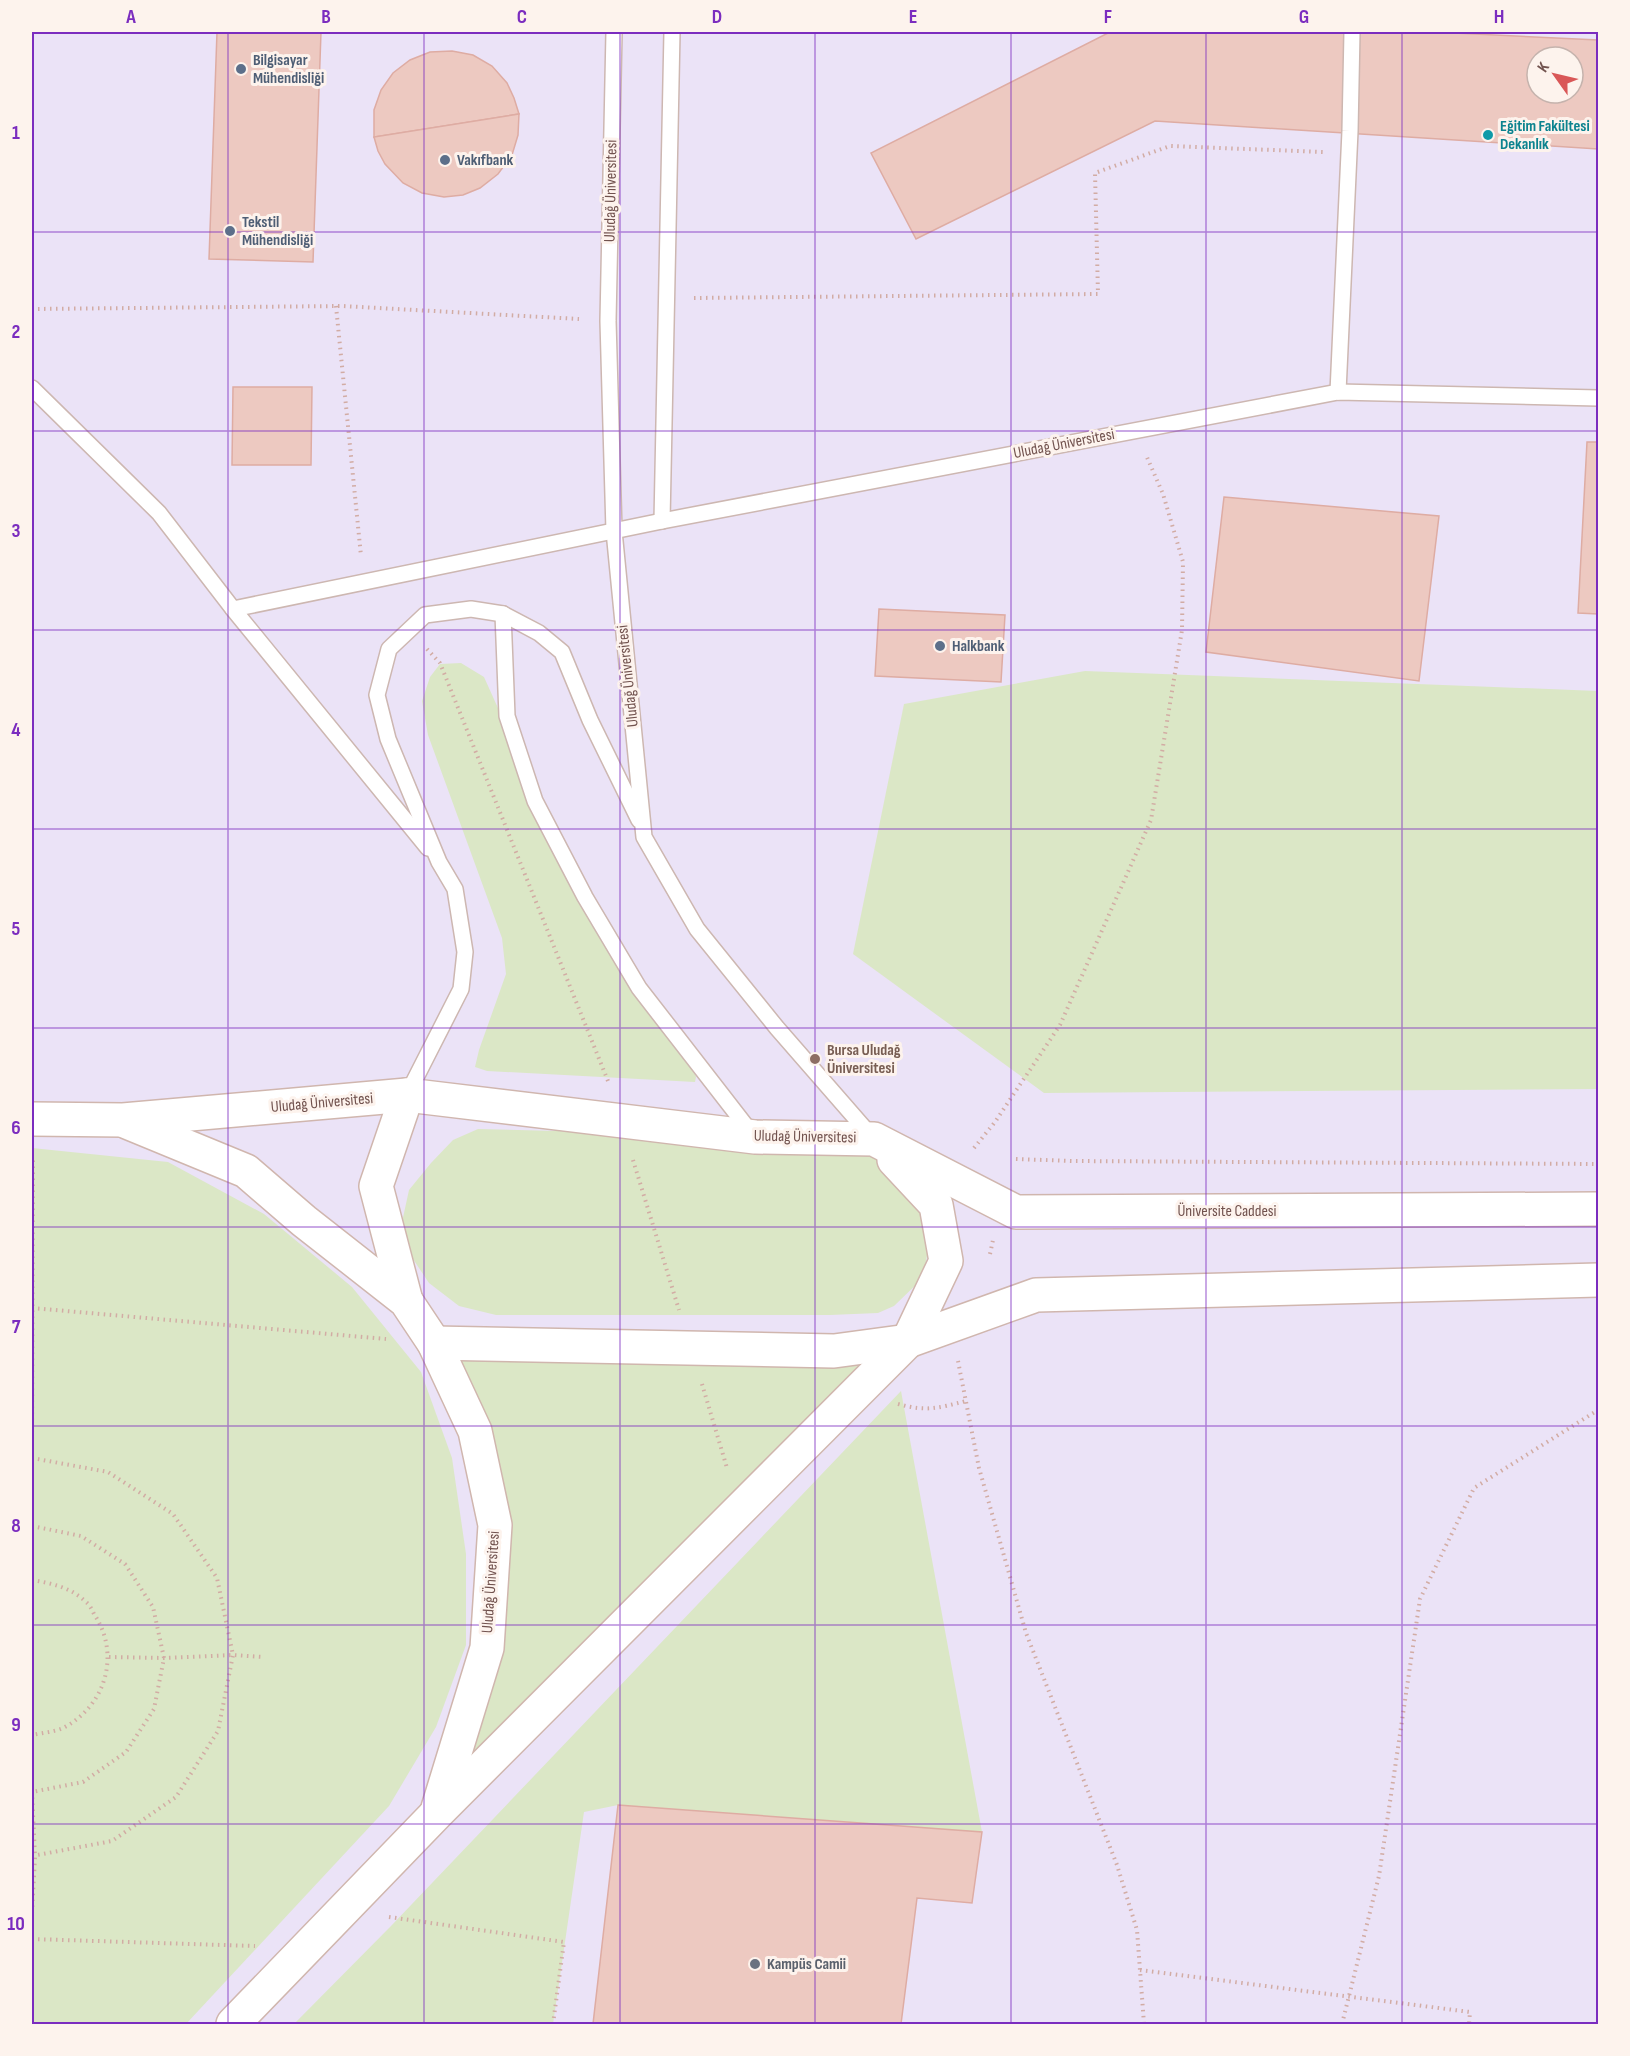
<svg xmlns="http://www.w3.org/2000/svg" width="1630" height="2056" font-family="'Sofia Sans Condensed',sans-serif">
<rect width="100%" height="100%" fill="#faeee7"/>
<path fill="#ebe3f7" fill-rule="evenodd" d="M32,32H1598V2024H32ZM1537,57H1573V93H1537Z"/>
<g fill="#dbe7c6">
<polygon points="461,663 484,677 502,717 538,819 691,1061 696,1077 695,1082 487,1071 475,1067 479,1050 506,974 502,938 428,735 422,701 430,677 440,664"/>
<polygon points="1085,671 1598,691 1598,1089 1044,1093 853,954 904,704"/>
<polygon points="478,1129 874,1139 936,1205 923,1278 894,1306 878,1313 830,1315 496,1315 459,1306 429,1283 409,1253 402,1222 409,1190 431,1163 453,1140"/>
<polygon points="32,1148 168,1162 264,1214 352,1287 421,1372 452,1458 466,1554 466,1645 436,1727 389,1806 186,2024 32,2024"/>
<polygon points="908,1341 437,1813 495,1525 434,1343"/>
<polygon points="901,1391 982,1832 618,1805 584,1812 553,2024 294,2024 391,1926"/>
</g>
<g fill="#edc9c1" stroke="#deaca3" stroke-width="1.5" fill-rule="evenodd">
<polygon points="217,32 321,32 313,262 209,259"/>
<path d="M1110,32H1433L1598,40V149L1155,121L916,239L871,153ZM1537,57H1573V93H1537Z"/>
<polygon points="452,51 473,55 492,66 507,83 514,98 519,114 374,137 374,110 381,90 393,73 410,60 430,52"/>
<polygon points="519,114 518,135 512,155 498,174 480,188 463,195 444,197 422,193 403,183 385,164 378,151 374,137"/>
<polygon points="233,387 312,387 311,465 232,465"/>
<polygon points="1587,442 1598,442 1598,614 1578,613"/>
<polygon points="1224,497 1439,516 1419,681 1206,652"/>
<polygon points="879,609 1005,615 1001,682 875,676"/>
<polygon points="618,1805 982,1832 972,1903 917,1898 901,2024 593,2024"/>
</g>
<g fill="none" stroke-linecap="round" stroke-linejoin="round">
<g stroke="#cdb7b1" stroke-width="18">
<g id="lane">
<polyline points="614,32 608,321 614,531 644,837 697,929 777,1028 872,1137"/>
<polyline points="32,388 159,513 233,609 428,848"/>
<polyline points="1338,392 1350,131 1352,32"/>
<polyline points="662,521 672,32"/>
<polyline points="233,609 662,521 1338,392 1598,398"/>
<polyline points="503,614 507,716 535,801 585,897 639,988 753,1135"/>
<polyline points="407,1095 461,989 465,952 455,889 439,862 388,739 377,695 389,649 425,615 471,609 503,614 539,633 562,652 590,720 639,820"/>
</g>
</g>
<g stroke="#d0b6ae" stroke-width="36">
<g id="secondary">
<polyline points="32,1119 123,1120 407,1095 755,1137 874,1139 1016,1212 1598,1209"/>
<polyline points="127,1122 246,1171 304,1221 406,1301 434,1343 475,1431 495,1525 487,1648 438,1808"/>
<polyline points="406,1301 376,1186 407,1095"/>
<polyline points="434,1343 834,1351 908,1341 1036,1295 1598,1280"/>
<polyline points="233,2024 437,1813 908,1341 946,1261 936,1205 894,1160"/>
</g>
</g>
<g stroke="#d2aca4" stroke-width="4" stroke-dasharray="1.5 4.5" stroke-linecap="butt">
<polyline points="694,298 1098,294 1095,173 1170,146 1323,152"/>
<polyline points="336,306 361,556"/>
<polyline points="32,309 342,306 579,319"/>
<polyline points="427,649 440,663 608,1081"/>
<polyline points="974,1148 995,1122 1060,1025 1151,820 1182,630 1183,562 1163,494 1146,455"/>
<polyline points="1016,1159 1072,1161 1598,1164"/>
<polyline points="633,1160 679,1310"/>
<polyline points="990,1254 993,1240"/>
<polyline points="32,1308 386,1339"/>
<polyline points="958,1361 979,1468 1026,1633 1117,1865 1137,1930 1144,2024"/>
<polyline points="702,1384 727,1468"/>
<path d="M898,1404C927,1412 938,1408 966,1401"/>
<polyline points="32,1444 33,1157"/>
<polyline points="32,1458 108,1472 173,1514 217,1578 233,1655 218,1731 176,1797 112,1841 32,1856"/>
<polyline points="32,1526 81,1536 125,1564 153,1607 164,1658 154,1709 126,1752 83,1782 32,1792"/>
<polyline points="32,1565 32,1580"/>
<path d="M32,1580C51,1583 72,1588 86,1602C90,1605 92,1610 94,1614C121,1654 106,1706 63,1728C54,1732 41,1733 32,1735"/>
<polyline points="109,1657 164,1658 233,1655 263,1657"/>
<polyline points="32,1913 35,1857 32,1792 32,1735"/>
<polyline points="389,1917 564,1942 553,2024"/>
<polyline points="32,1939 255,1946"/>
<polyline points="1140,1970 1470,2012 1469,2024"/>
<polyline points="1342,2024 1379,1876 1420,1599 1474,1488 1598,1410"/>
</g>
<use href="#lane" stroke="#fff" stroke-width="15"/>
<use href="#secondary" stroke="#fff" stroke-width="33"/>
</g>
<path fill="none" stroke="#7b2cbf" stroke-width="1.5" stroke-opacity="0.55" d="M228,32V2024M424,32V2024M620,32V2024M815,32V2024M1011,32V2024M1206,32V2024M1402,32V2024M32,232H1598M32,431H1598M32,630H1598M32,829H1598M32,1028H1598M32,1227H1598M32,1426H1598M32,1625H1598M32,1824H1598"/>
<g fill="#5c6f8a" stroke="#fdf3ed" stroke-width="2">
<circle cx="241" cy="69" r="6"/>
<circle cx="445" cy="160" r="6"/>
<circle cx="230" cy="231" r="6"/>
<circle cx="940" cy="646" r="6"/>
</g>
<circle fill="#0f9aa8" stroke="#fdf3ed" stroke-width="2" cx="1488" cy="135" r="6"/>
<circle fill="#8d6e63" stroke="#fdf3ed" stroke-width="2" cx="815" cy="1059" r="6"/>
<circle fill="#6b7280" stroke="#fdf3ed" stroke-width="2" cx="755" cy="1964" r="6"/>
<g text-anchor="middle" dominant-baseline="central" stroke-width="6" stroke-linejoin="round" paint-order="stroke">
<g font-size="16" font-weight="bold" fill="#4e5e75" stroke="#fdf3ed" text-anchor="start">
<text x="253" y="60">Bilgisayar<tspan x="253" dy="18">Mühendisliği</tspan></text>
<text x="457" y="160">Vakıfbank</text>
<text x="242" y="222">Tekstil<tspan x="242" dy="18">Mühendisliği</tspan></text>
<text x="952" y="646">Halkbank</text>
</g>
<g font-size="16" font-weight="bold" fill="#0d838f" stroke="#fdf3ed" text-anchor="start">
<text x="1500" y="126">Eğitim Fakültesi<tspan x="1500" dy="18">Dekanlık</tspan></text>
</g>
<g font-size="16" fill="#71524e" stroke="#fdf3ed">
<text transform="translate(611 191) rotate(-89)">Uludağ Üniversitesi</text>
<text transform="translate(1064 444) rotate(-11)">Uludağ Üniversitesi</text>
<text transform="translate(628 676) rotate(-96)">Uludağ Üniversitesi</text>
<text transform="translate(322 1103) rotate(-5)">Uludağ Üniversitesi</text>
<text transform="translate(805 1137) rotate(1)">Uludağ Üniversitesi</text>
<text x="1227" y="1211">Üniversite Caddesi</text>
<text transform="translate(491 1582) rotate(-86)">Uludağ Üniversitesi</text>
</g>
<g font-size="16" font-weight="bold" fill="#785e54" stroke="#fdf3ed" text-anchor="start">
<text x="827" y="1050">Bursa Uludağ<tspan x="827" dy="18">Üniversitesi</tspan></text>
</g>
<g font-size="16" font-weight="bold" fill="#5b616d" stroke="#fdf3ed" text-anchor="start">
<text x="767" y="1964">Kampüs Camii</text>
</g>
</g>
<rect width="1630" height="2056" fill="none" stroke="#fdf3ed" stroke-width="66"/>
<g transform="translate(1555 75) rotate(304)"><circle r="28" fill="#fdf3ed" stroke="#c5b3ad" stroke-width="1.5"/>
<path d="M0-4.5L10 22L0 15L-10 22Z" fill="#d95757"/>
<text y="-9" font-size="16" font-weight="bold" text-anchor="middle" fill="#71524e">K</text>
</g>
<rect x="33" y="33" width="1564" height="1990" fill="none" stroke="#7b2cbf" stroke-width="2"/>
<g font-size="20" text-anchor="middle" font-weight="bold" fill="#7b2cbf">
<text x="131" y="23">A</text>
<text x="326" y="23">B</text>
<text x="522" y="23">C</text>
<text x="717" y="23">D</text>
<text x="913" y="23">E</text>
<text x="1108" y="23">F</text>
<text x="1304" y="23">G</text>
<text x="1499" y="23">H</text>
<text x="16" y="139">1</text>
<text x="16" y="338">2</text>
<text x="16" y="537">3</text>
<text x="16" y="736">4</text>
<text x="16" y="935">5</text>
<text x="16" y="1134">6</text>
<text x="16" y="1333">7</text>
<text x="16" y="1532">8</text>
<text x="16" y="1731">9</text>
<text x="16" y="1930">10</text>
</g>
</svg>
